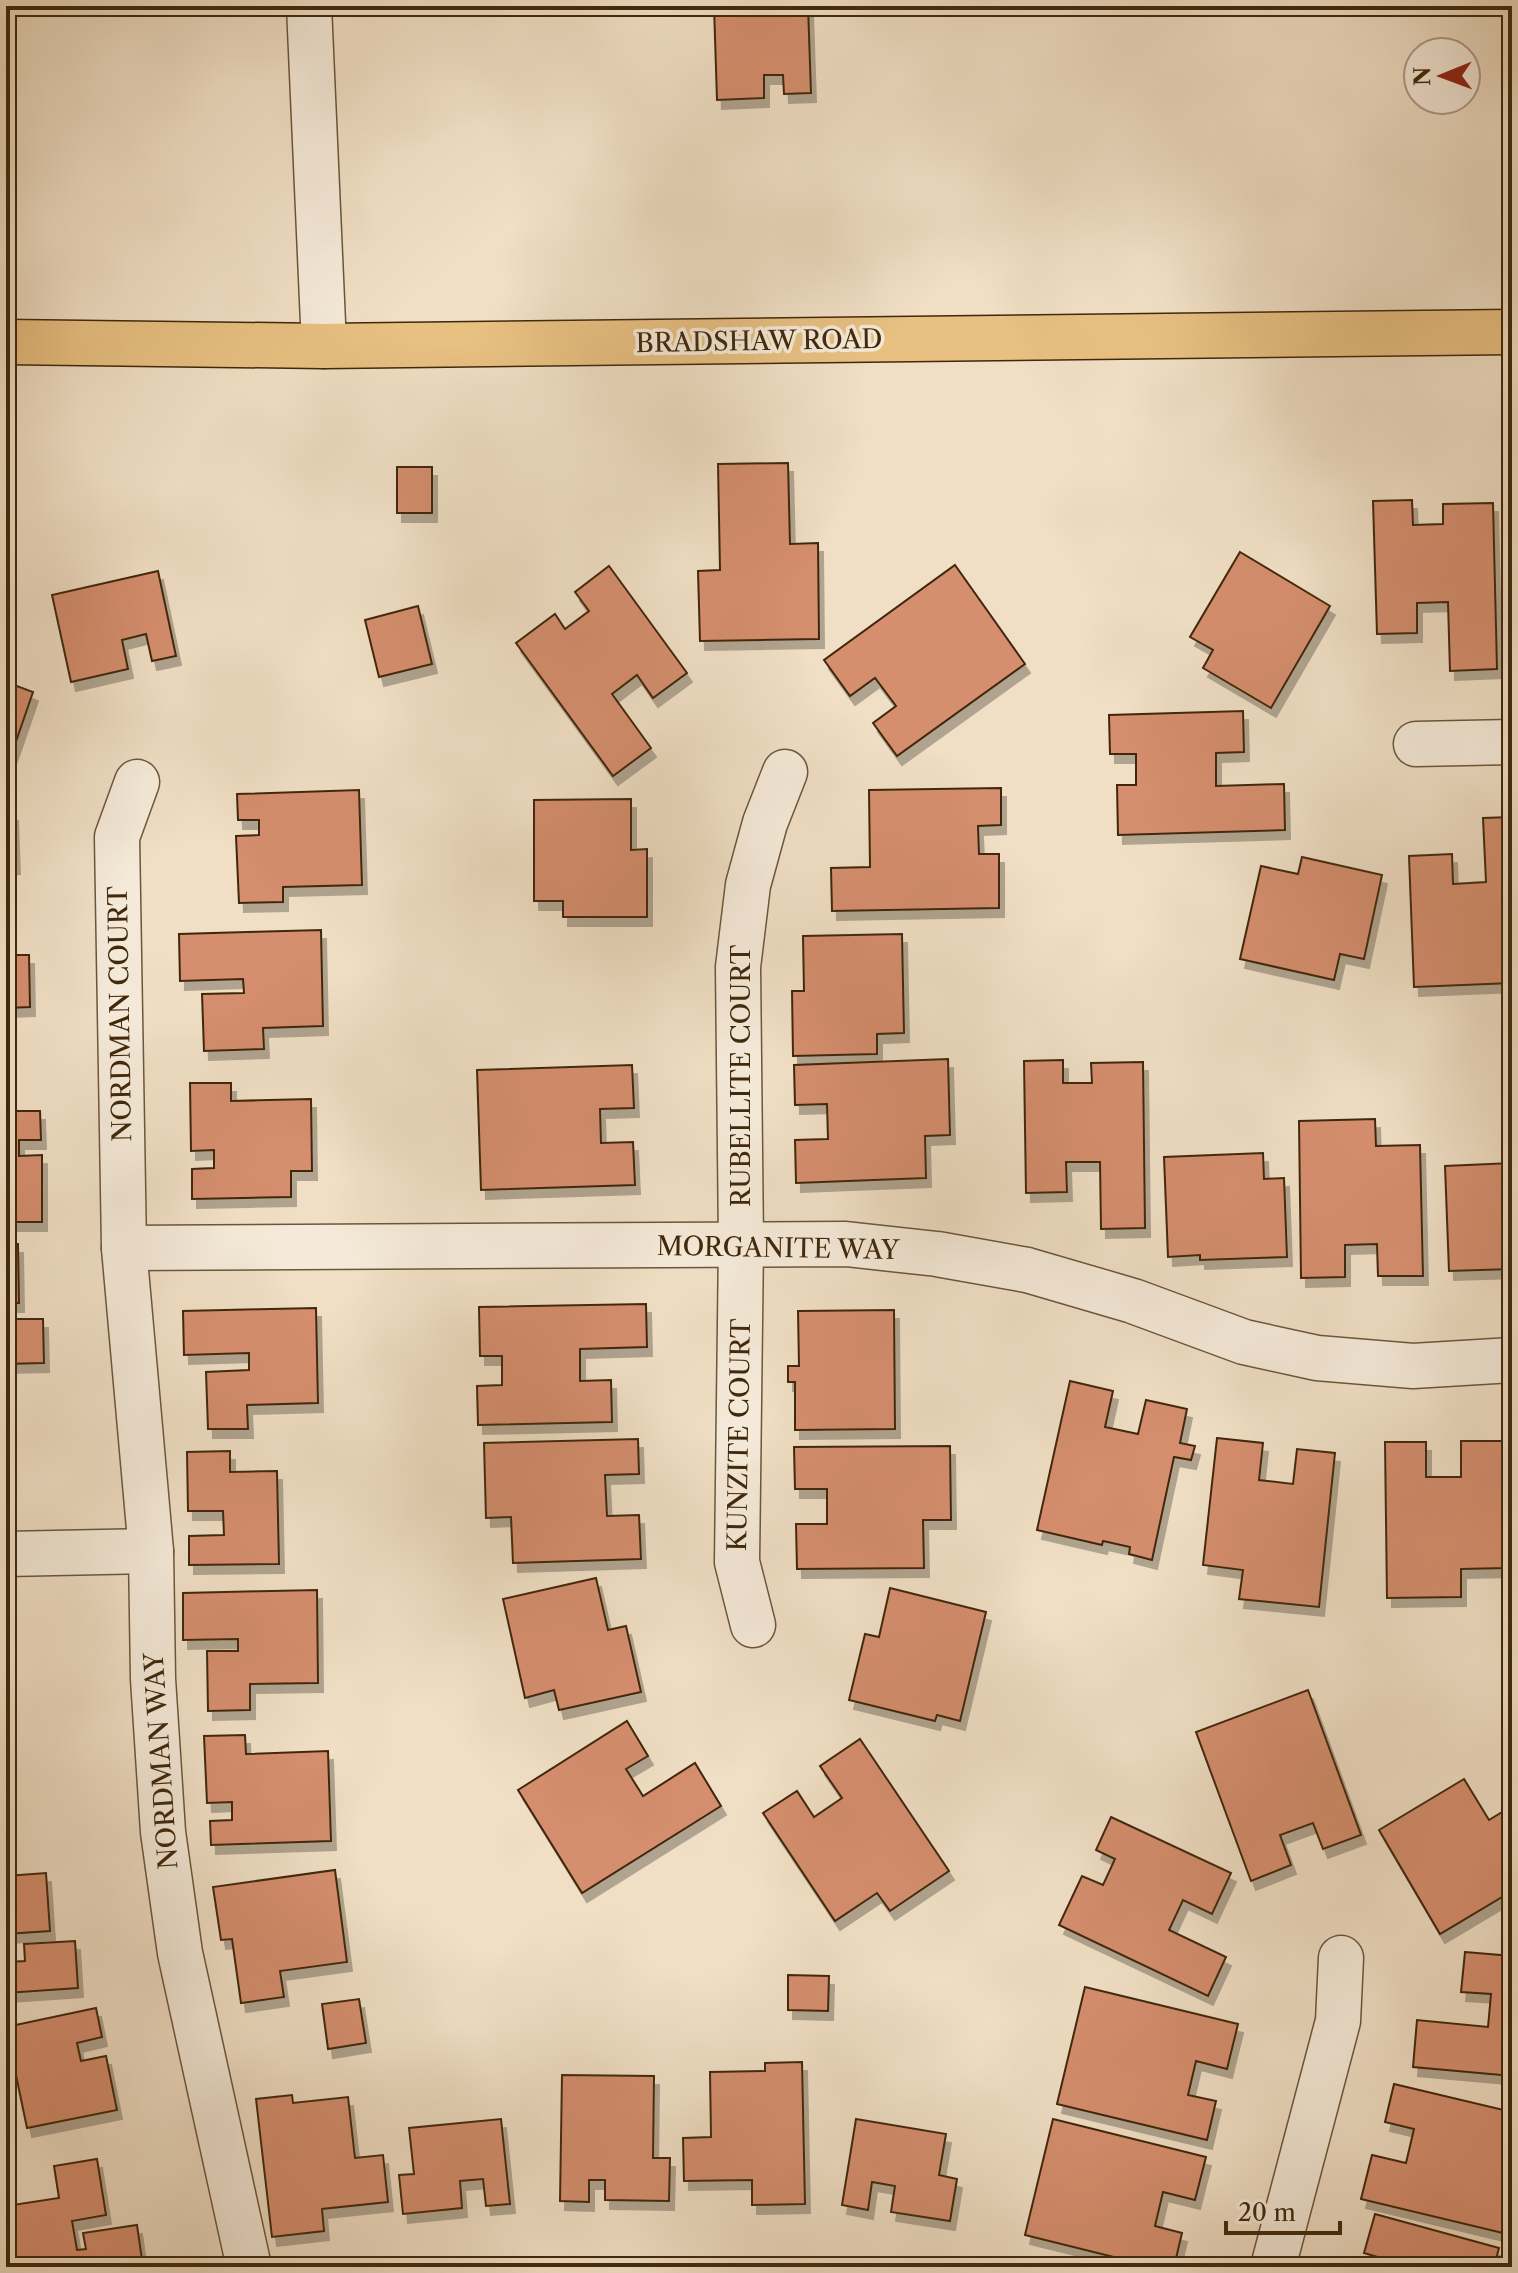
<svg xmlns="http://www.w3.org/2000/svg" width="1518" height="2273" font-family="'Libre Caslon Text',serif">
<defs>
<filter id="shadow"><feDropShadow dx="5" dy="9" stdDeviation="0" flood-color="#0004"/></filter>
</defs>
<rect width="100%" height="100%" fill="#f0dfc5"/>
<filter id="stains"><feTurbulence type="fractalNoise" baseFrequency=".0025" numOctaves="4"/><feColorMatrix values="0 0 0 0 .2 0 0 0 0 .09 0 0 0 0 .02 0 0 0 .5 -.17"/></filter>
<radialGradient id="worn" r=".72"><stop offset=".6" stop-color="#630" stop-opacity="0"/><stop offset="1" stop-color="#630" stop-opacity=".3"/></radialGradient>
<g fill="#d58e6e" stroke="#40280b" stroke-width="2" filter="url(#shadow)">
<polygon points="714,6 808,6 811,93 784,94 783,75 764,75 764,98 717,100"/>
<polygon points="788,463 790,544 818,543 819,639 700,641 698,571 720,570 718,464"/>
<rect x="397" y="467" width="35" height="46"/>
<polygon points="1412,500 1413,525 1443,524 1443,504 1493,503 1497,669 1450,671 1448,602 1417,603 1417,633 1377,634 1373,501"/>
<polygon points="1510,501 1512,501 1512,657 1511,657"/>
<polygon points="1240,552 1330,606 1271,708 1203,668 1213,650 1190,637"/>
<polygon points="955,565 1025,664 897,756 873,723 896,706 875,678 850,696 824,660"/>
<polygon points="609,566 687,673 653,698 637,675 612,694 651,748 613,776 516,643 555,614 565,629 589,611 575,592"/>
<polygon points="158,571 176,656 152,661 146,634 122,640 128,669 71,682 52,595"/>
<polygon points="418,606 432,664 379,677 365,620"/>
<polygon points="6,682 33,692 12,753 6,750"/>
<polygon points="1243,711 1244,752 1216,753 1216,786 1284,784 1285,830 1118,835 1117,785 1136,785 1136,754 1110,754 1109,715"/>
<polygon points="1001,788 1001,825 978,826 979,854 999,854 999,908 832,911 831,868 870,867 869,790"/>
<polygon points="359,790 362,885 283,887 283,902 239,903 236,836 259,835 259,820 238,820 237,794"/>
<polygon points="631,799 631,850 647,849 647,917 563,917 563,901 534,901 534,800"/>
<polygon points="13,812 15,865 6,866 6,813"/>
<polygon points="1512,817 1512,983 1414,987 1409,856 1452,854 1453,884 1486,882 1483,818"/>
<polygon points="1302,857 1382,875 1364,959 1340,954 1334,980 1240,959 1261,866 1298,874"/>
<polygon points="321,930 323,1026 263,1028 264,1049 204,1051 202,994 244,993 243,979 180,981 179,934"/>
<polygon points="902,934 904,1033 877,1034 877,1054 793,1056 792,991 804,991 803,936"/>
<polygon points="6,955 29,955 30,1007 6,1008"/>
<polygon points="948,1059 950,1135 925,1136 926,1178 796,1183 795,1140 828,1139 827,1104 795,1105 794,1065"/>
<polygon points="1063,1060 1063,1083 1092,1083 1091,1063 1143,1062 1145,1228 1101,1229 1100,1162 1066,1162 1067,1192 1026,1193 1024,1061"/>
<polygon points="632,1065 634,1108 600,1109 601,1143 633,1142 635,1185 481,1190 477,1070"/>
<polygon points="190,1083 231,1083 231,1101 311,1099 312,1171 291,1171 291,1197 192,1199 192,1169 214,1168 214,1150 191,1151"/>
<polygon points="6,1111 40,1111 41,1140 19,1140 19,1156 42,1155 42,1222 6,1222"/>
<polygon points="1375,1119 1376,1146 1420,1145 1423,1276 1378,1276 1377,1244 1345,1245 1345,1277 1301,1278 1299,1121"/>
<polygon points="1263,1153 1264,1179 1284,1178 1287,1257 1200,1260 1200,1255 1168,1257 1164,1157"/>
<polygon points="1512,1163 1512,1269 1449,1271 1445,1166"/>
<polygon points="6,1244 18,1244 19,1303 6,1303"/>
<polygon points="646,1304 647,1347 580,1349 580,1381 611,1380 612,1422 478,1425 477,1386 502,1385 502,1356 480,1356 479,1307"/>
<polygon points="316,1308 318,1403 247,1405 248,1429 208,1429 206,1372 249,1370 249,1353 184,1355 183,1311"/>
<polygon points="894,1310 895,1429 795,1430 795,1382 788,1382 788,1366 799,1366 798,1311"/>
<polygon points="6,1319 43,1319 44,1363 6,1364"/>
<polygon points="1070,1381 1113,1391 1105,1427 1138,1434 1146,1400 1187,1409 1180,1443 1195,1446 1191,1460 1174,1457 1152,1560 1129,1554 1130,1547 1103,1541 1102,1545 1037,1530"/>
<polygon points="1217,1438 1263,1443 1259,1480 1293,1484 1297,1449 1335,1453 1319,1607 1239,1599 1243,1570 1203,1565"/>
<polygon points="638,1439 639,1474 605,1475 607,1516 639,1515 641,1559 513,1563 511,1517 486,1518 484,1443"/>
<polygon points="1461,1441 1505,1441 1506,1568 1461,1569 1461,1597 1387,1598 1385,1442 1426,1442 1426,1477 1461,1477"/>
<polygon points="950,1446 951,1520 923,1520 924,1568 797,1569 796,1524 827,1524 827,1489 795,1489 794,1447"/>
<polygon points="230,1451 230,1472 277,1471 279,1564 189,1565 189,1536 224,1535 223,1511 188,1511 187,1452"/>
<polygon points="596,1578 608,1630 626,1626 641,1692 559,1710 554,1690 525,1698 503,1599"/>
<polygon points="890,1588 986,1612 960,1721 937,1715 935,1721 849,1700 865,1634 879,1637"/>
<polygon points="317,1590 318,1683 250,1684 250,1710 208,1711 207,1651 238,1651 238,1639 183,1640 183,1593"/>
<polygon points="1308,1690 1361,1835 1323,1849 1313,1823 1280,1835 1291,1865 1251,1881 1196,1732"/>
<polygon points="627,1721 648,1756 626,1769 643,1796 695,1763 721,1806 582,1893 518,1790"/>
<polygon points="245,1735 246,1754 328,1751 331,1841 211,1845 210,1821 232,1820 232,1802 207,1803 204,1736"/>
<polygon points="860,1739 949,1871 890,1911 877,1893 835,1921 763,1813 797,1791 814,1817 842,1798 820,1766"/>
<polygon points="1464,1779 1489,1820 1512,1806 1512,1880 1509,1882 1512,1891 1440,1934 1379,1830"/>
<polygon points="1111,1817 1231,1873 1212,1914 1183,1900 1169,1930 1226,1957 1208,1996 1059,1925 1082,1876 1103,1885 1115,1859 1096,1850"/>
<polygon points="335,1870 347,1962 280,1971 284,1997 241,2003 232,1939 221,1940 213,1887"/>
<polygon points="46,1873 50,1931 6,1934 8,1962 25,1961 24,1944 75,1941 78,1988 6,1993 6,1876"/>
<polygon points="1465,1952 1512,1956 1512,2076 1413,2067 1417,2020 1488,2027 1491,1994 1461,1992"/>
<polygon points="788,1975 829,1976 828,2011 788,2010"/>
<polygon points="1085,1987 1238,2024 1227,2069 1196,2061 1188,2095 1216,2101 1207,2140 1057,2104"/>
<polygon points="359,1999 366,2043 328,2049 322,2004"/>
<polygon points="96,2008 102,2037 77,2043 81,2061 106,2056 117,2110 27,2128 6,2027"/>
<polygon points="802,2062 805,2204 752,2205 752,2180 684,2181 683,2138 711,2137 710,2072 765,2071 765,2063"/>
<polygon points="562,2075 654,2076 653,2158 670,2158 669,2201 605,2200 605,2180 589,2180 589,2202 560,2201"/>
<polygon points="1394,2084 1512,2112 1512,2137 1506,2161 1512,2163 1511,2235 1361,2199 1372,2155 1406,2163 1414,2129 1385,2122"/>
<polygon points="292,2095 293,2103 348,2097 355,2158 383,2155 388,2202 322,2209 324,2231 272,2237 256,2099"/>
<polygon points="501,2119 510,2204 486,2206 483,2179 460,2181 462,2208 403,2214 399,2175 414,2174 409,2128"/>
<polygon points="856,2119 946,2134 939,2175 957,2179 950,2221 891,2212 895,2186 872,2182 868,2210 842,2205"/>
<polygon points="1053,2119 1206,2157 1195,2200 1163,2192 1155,2226 1182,2233 1174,2267 1154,2267 1025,2235"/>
<polygon points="97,2159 106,2215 72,2221 77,2250 86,2249 83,2233 137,2225 143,2267 6,2267 6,2206 59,2198 54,2166"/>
<polygon points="1375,2214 1499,2248 1494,2267 1390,2267 1391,2261 1364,2253"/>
</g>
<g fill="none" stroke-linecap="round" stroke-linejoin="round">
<g stroke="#6c563a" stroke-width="47">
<g id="minor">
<polyline points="309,6 324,346"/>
<polyline points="1416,744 1512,742"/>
<polyline points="137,782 117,837 124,1248 151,1551 153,1679 163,1832 180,1953 249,2267"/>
<polyline points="124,1248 846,1244 937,1254 1027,1270 1133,1301 1244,1342 1317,1358 1413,1366 1512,1360"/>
<polyline points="6,1554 151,1551"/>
<polyline points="753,1625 737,1562 741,1243 738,967 748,885 765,823 785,772"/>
<polyline points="1273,2267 1338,2021 1341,1958"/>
</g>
</g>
<g stroke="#40280b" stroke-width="47">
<polyline id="major" points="6,342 324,346 1512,332"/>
</g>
<use href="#minor" stroke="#f5ead9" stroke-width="44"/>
<use href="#major" stroke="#e8c082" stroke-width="44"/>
</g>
<g text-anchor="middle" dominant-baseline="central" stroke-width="7" stroke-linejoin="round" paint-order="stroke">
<g font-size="26" fill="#40280b" stroke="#f5ead9">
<text transform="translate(759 341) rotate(-1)">BRADSHAW ROAD</text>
<text transform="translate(120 1014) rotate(-91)">NORDMAN COURT</text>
<text transform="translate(741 1076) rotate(-90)">RUBELLITE COURT</text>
<text transform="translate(778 1248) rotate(1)">MORGANITE WAY</text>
<text transform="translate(739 1435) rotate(-89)">KUNZITE COURT</text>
<text transform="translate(161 1761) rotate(-94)">NORDMAN WAY</text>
</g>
</g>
<rect width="1518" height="2273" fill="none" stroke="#f0dfc5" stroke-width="32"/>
<rect x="8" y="8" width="1502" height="2257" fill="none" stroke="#40280b" stroke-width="4"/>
<rect x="16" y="16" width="1486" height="2241" fill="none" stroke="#40280b" stroke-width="2"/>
<g transform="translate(1442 76) rotate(269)"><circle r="38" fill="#f5ead9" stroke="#ad9c87" stroke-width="2"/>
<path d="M0-6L14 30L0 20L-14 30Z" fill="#8f2418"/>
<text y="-12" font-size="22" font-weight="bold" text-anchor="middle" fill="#40280b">N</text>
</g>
<path d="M1226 2221v12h114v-12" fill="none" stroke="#40280b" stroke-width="4"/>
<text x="1238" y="2221" font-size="24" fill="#40280b" stroke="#f5ead9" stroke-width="6" paint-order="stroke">20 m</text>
<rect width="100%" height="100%" filter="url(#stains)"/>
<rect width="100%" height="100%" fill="url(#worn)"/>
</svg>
